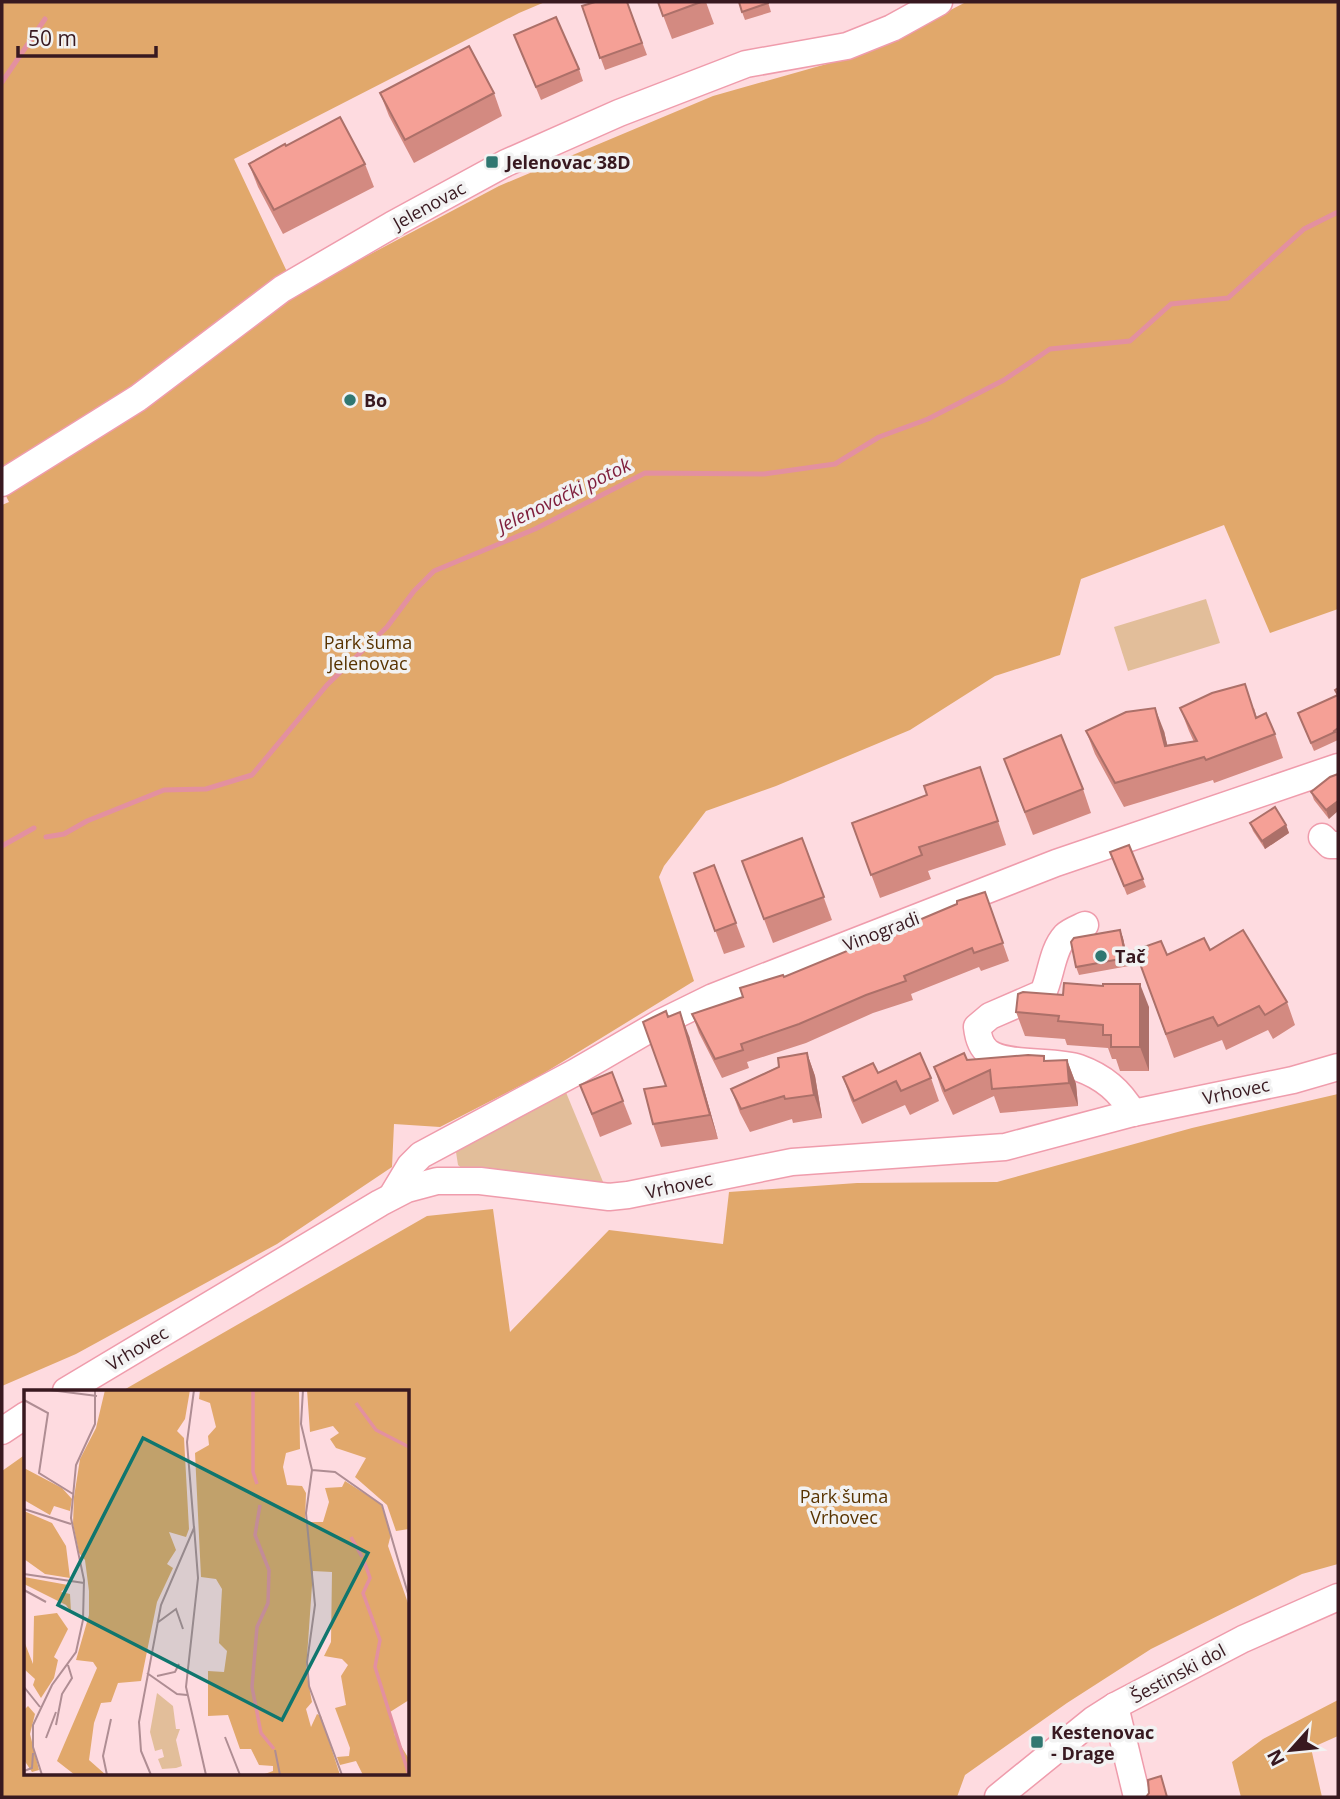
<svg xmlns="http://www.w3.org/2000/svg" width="1340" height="1799" font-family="'Open Sans',sans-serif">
<rect width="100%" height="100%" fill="#fedbe0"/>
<g fill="#e2be9a">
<polygon points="1206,599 1220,643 1128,671 1114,627"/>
<polygon points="565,1090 606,1189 464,1170 458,1165 456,1152 462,1146"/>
</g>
<g fill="#e1a86b">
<polygon points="2,2 545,2 519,13 234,159 297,293 499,186 713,96 869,52 966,2 1338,2 1338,609 1270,633 1224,525 1081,579 1060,655 995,676 910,730 776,786 706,811 664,866 659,877 694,981 541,1075 440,1127 394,1124 392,1167 277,1244 76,1354 2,1386 2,505 9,502 2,488"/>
<polygon points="1338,1094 1338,1564 1302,1574 1151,1649 1067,1703 965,1775 957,1797 2,1797 2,1471 26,1454 26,1773 408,1773 408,1391 122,1391 427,1216 493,1209 510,1332 609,1230 723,1244 729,1192 857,1183 997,1182 1192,1128"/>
<polygon points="1338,1700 1338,1736 1311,1748 1322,1797 1241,1797 1232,1762 1263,1739"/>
</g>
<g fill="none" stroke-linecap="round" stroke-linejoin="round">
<g stroke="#e390a0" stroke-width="5">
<polyline points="2,82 45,19"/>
<polyline points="46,837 64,834 87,821 164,790 206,789 252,775 327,685 387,627 414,591 434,571 535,529 645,473 764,474 835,464 879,437 928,419 1004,380 1050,349 1130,341 1171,304 1228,298 1304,229 1338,212"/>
<polyline points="2,846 34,828"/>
</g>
<g stroke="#ef9cac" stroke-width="29">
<g id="minor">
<polyline points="2,483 138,398 282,289 392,225 506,163 619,113 746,64 847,46 892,28 939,2"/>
<polyline points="1322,837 1330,845 1338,845"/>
<path d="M1085,925C1079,928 1070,931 1065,936C1052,950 1051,976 1043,993L990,1016L977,1027C978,1036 980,1046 988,1052C1005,1066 1056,1060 1079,1068C1104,1077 1120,1091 1133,1113"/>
<polyline points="392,1196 410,1166 421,1155 574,1073 660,1023 713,997 1056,863 1338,767"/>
<polyline points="66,1391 380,1203 407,1189 437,1181 480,1181 609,1197 628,1195 792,1162 1005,1147 1133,1113 1293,1080 1338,1067"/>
<polyline points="2,1431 26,1415"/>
<polyline points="1115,1706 1137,1797"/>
<polyline points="998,1797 1093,1720 1115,1706 1243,1639 1338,1597"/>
</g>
</g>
<use href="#minor" stroke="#fff" stroke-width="26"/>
</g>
<g fill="#d38a81">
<polygon points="627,2 647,55 605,70 582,6"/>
<polygon points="658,2 706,2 714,24 672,39"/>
<polygon points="768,2 771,12 745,20 742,12"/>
<polygon points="514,35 579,69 583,81 541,100"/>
<polygon points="380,93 494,93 502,116 414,163 389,116"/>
<polygon points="249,164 365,164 374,187 283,234 258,187"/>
<polygon points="1338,688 1338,740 1314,751 1298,713 1337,695 1335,690"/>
<polygon points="1180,708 1254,708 1257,718 1275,734 1283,758 1214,783 1213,780 1124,807 1095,754 1086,731 1164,731 1167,745 1194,742 1189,731"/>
<polygon points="1004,759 1083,789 1091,813 1033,835"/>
<polygon points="1330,777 1329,819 1314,800 1311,792"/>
<polygon points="988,791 1006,845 928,871 931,879 880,898 852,823"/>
<polygon points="1250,823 1286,825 1289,833 1265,849 1253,831"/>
<polygon points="802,838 832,920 773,943 742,861"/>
<polygon points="1129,845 1146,887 1127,895 1110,852"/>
<polygon points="714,865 745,947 724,954 694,873"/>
<polygon points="985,892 1009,961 981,971 979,967 911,994 913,1000 873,1013 806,1043 747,1062 749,1068 722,1078 699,1033 692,1014 743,997"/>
<polygon points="1120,930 1123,938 1129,966 1079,975 1076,967"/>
<polygon points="1135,950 1167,955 1210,950 1287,1002 1295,1025 1273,1039 1268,1030 1226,1050 1222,1040 1174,1058"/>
<polygon points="1149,1007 1149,1071 1120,1071 1116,1059 1112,1059 1108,1048 1067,1045 1065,1039 1025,1036 1016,1012"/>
<polygon points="668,1017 689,1036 718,1139 661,1147 653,1124 666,1086"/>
<polygon points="807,1053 815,1076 822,1118 793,1123 792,1119 750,1132 740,1113 731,1089"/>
<polygon points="1044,1056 1045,1061 1067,1060 1076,1084 1078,1106 1000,1113 994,1096 953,1115 942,1091 934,1067 967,1060"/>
<polygon points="843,1077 931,1078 939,1101 910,1115 905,1105 862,1124 851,1100"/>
<polygon points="580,1085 623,1101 632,1124 600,1137"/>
</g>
<g fill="#ac7069">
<polygon points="1155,708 1164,731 1173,769 1165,746"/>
<polygon points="1338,801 1338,811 1329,819 1326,810"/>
<polygon points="1286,825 1289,833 1265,849 1262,841"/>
<polygon points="1120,930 1123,938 1129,966 1126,958"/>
<polygon points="1140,984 1149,1007 1149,1071 1140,1047"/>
<polygon points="680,1012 689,1036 718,1139 710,1115"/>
<polygon points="807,1053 815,1076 822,1118 814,1095"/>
<polygon points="1067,1060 1076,1084 1078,1106 1069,1083"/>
</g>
<g fill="#f5a096" stroke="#ac7069" stroke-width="2">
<polygon points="595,2 627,2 642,43 600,58 582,6"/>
<polygon points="658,2 701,2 663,16"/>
<polygon points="739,2 768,2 768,3 742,12"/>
<polygon points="556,17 579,69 536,87 514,35"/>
<polygon points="469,46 494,93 405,140 380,93"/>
<polygon points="340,117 365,164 274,210 249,164 285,144 286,146"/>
<polygon points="1245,684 1256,718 1266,713 1275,734 1206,760 1204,757 1115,783 1086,731 1126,712 1155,708 1165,746 1197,741 1180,708 1212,693"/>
<polygon points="1338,688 1338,728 1334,731 1335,732 1311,743 1298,713 1338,695 1335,690"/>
<polygon points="1061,735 1083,789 1025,812 1004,759"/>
<polygon points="980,767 998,821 919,847 922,855 871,875 852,823 927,795 924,786"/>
<polygon points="1338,774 1338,801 1326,810 1311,792 1330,777"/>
<polygon points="1275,807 1286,825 1262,841 1250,823"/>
<polygon points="802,838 824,897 764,919 742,861"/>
<polygon points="1129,845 1143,879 1124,886 1110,852"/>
<polygon points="714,865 736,923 715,931 694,873"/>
<polygon points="985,892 1003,943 974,953 972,948 904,976 906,981 866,995 799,1024 741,1044 743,1050 715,1059 692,1014 743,997 740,988 783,975 784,977 852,949 850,944 912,923 957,904 957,901"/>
<polygon points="1120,930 1126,958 1076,967 1071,942 1074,938"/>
<polygon points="1243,930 1287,1002 1265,1015 1259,1006 1218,1026 1213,1017 1166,1034 1135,950 1161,941 1167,955 1204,938 1210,950"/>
<polygon points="1064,983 1103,986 1103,984 1140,984 1140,1047 1111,1047 1111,1035 1103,1035 1103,1025 1058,1021 1059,1016 1016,1012 1018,994 1023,992 1063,995"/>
<polygon points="666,1011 668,1017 680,1012 710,1115 653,1124 644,1089 666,1086 643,1022"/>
<polygon points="807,1053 814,1095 785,1099 784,1096 741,1109 731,1089 779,1067 778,1058"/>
<polygon points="920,1053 931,1078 901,1091 896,1081 854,1101 843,1077 873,1063 878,1073"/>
<polygon points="964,1053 967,1060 1028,1055 1044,1056 1044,1061 1067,1060 1069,1083 992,1089 990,1070 945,1091 934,1067"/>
<polygon points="612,1072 623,1101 592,1114 580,1085"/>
<polygon points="1161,1776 1167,1797 1146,1797 1149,1793 1148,1780"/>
</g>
<g fill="#307771" stroke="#f2f2f2" stroke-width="2.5">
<rect x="485" y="155" width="14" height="14" rx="3.5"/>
<circle cx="350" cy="400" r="7"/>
<circle cx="1101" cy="956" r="7"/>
<rect x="1030" y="1735" width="14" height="14" rx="3.5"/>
</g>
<g text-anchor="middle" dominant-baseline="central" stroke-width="7" stroke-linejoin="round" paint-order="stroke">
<g font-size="18" font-weight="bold" fill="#381920" stroke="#f2f2f2" text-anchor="start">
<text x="506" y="162">Jelenovac 38D</text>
<text x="364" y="400">Bo</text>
<text x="1115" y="956">Tač</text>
<text x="1051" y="1732">Kestenovac<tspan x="1051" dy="21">- Drage</tspan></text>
</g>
<g font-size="18" fill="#381920" stroke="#f2f2f2">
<text transform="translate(429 205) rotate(-29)">Jelenovac</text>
<text transform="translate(881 931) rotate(-21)">Vinogradi</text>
<text transform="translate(1236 1091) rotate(-12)">Vrhovec</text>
<text transform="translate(679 1185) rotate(-12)">Vrhovec</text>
<text transform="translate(137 1348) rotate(-31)">Vrhovec</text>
<text transform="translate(1178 1673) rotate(-28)">Šestinski dol</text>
</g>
<g font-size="18" fill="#583300" stroke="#f2f2f2">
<text x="368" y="642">Park šuma<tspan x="368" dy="21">Jelenovac</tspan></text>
<text x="844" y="1496">Park šuma<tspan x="844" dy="21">Vrhovec</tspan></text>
</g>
<g font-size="19" font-style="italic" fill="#7f1e3c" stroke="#f2f2f2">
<text transform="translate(564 495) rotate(-26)">Jelenovački potok</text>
</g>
</g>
<g transform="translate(24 1390)">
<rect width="385" height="385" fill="#fedbe0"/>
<path d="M133,303L149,316L152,339H156L152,350L158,376L152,378L138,379L134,369L140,367L138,359L131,361L126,342Z" fill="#e2be9a"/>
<path d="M81,0H166L161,29L153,41L160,48L165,139L162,147L145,142L152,160L143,174L149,178L133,212L117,291L94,293L87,312L77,313L70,333L65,370L82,385H51L33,371L73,278L69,272L52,270L65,225V201L61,170L55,163L49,134L50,107L56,69L72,38ZM176,0H275L276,59L262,63L259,77L263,95L278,96L282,103L281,132H299L305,112L301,98L318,97L321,91L357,114L367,144L364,156L385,216V310L366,322L371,346L385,369V385H339L332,371L316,375L313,367L325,366L326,358L311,318L322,315L317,286L324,275L318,269L300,266L307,252L308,182L289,181L282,281L288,312L282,319L287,337L293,324L297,326L316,385H238L249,381V376L235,375L227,359H216L204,325L184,326V281L200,282L203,261L195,253L198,199L192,189L177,187L171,63L185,55L184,46L192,37L186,13L175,9ZM283,0H385V139L372,141L363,115L331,87L342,68L312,58L306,49L315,43L309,36L286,42ZM0,78L38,98L48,109L46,121L30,116L26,125L0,110ZM0,121L28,133L42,156L46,188L21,184L0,169ZM0,187L44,195L37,202L46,204L47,222L42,215L0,194ZM33,223L44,239L30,267L34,270L30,288L17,308L9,295L11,289L0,279V251L9,274L10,226ZM4,316L11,324L6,344L15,380L8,382L0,370V320Z" fill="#e1a86b"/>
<path fill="none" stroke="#e390a0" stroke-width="3.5" d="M229,0V82L233,94M332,13L352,40L385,57M236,115L231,145L245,180L244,213L233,237L228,297L237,343L250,359M327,147L338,167M340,171L346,188L339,203L356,250L351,277L385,385"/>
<path fill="none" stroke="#af8d93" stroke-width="2" d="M26,0L73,6M279,0L277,34L288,80L282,123L291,215L283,272L285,296L318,385M0,10L24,23L15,83L49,104M288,80L311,82L358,115L385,207M0,119L47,134M170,136L174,188L162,297L182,385M0,184L60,193M0,200L22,212M133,233L152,219L159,239M123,283L153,304L163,305M133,286L151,282L155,274M0,297L16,317M32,335L38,304L48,288L44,275M201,347L216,385M22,348L32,322M251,360L256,385M0,381L8,378L9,363M18,385L9,357V335L28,295L52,262L59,230L60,190L47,128L52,75L71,34V0M83,385L79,366L87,329M127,385L117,361L115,332L137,215L170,138L163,52L170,0"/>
<path fill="#0f766e" fill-opacity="0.15" stroke="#0f766e" stroke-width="3.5" d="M119,48L344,163L258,330L34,215Z"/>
<rect width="385" height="385" fill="none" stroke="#381920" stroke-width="3.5"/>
</g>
<rect width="1340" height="1799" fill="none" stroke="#381920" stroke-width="7"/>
<g transform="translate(1291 1750) rotate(243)" stroke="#f2f2f2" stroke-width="5" paint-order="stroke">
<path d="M0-5L12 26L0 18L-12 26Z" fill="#381920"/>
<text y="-10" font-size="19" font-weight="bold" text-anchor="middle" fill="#381920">N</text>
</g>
<path d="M18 46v10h138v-10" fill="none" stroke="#381920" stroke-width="3.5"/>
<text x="28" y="46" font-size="21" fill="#381920" stroke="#f2f2f2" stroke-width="5" paint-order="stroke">50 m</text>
</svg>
